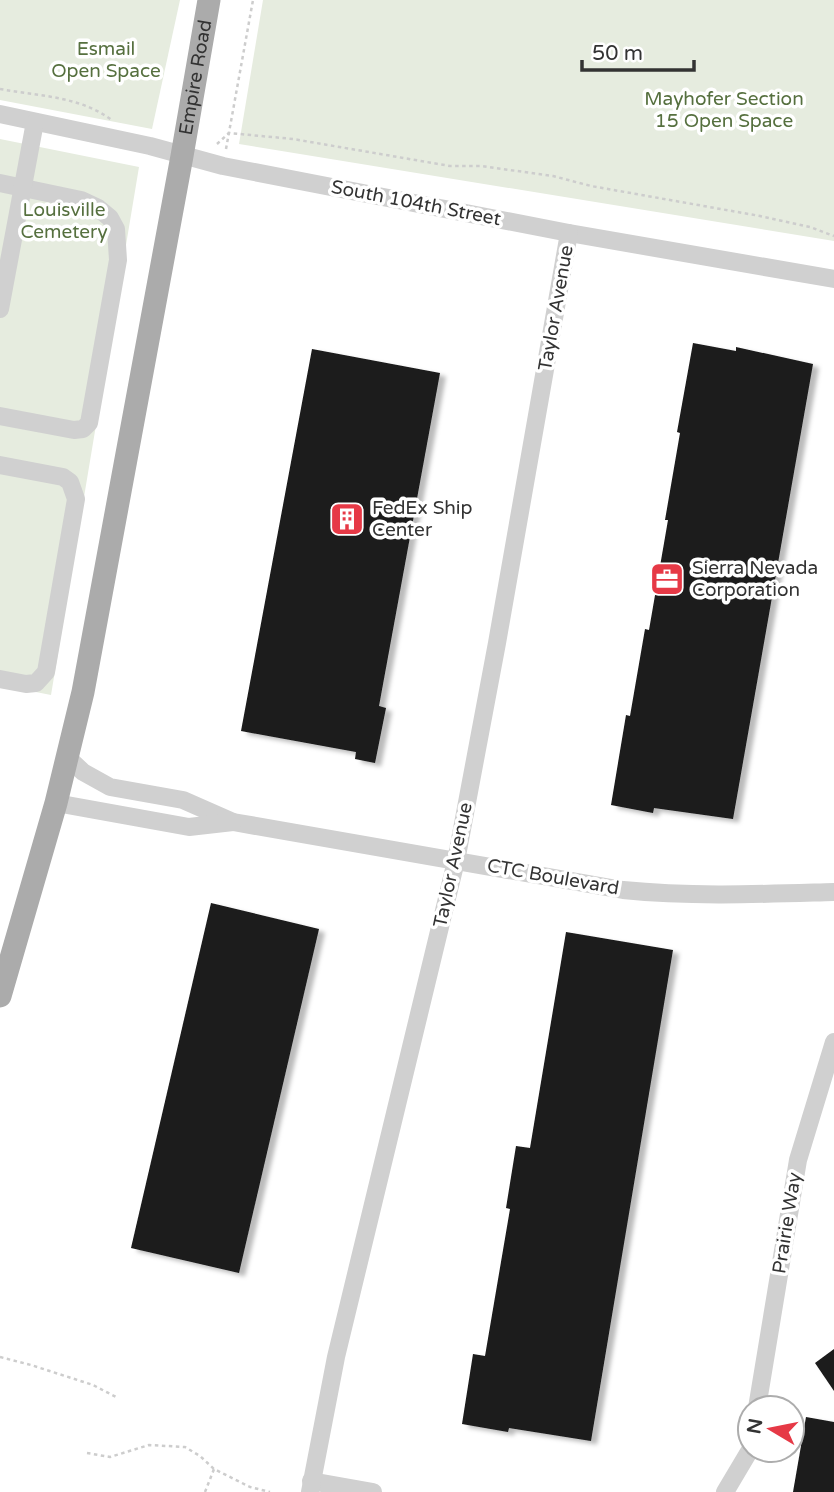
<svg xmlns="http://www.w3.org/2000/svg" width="834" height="1492" font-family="'Varela Round',sans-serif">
<defs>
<filter id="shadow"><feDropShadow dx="6" dy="3.5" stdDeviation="2" flood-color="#0004"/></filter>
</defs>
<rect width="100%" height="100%" fill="#fff"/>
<g fill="#e6ecdf">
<polygon points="0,0 180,0 152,129 0,100"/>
<polygon points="263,0 834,0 834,241 239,144"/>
<polygon points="0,139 139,167 51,695 0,685"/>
</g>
<g fill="#1a1a1a" filter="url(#shadow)">
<polygon points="693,343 736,351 736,347 813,364 733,819 654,808 653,813 611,805 626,715 630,716 645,629 649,630 668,520 665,520 680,433 677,432"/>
<polygon points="312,349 440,373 379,706 386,708 375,763 355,759 356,752 241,731"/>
<polygon points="211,903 319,929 239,1273 131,1248"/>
<polygon points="566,932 673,950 591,1441 509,1428 508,1432 462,1424 473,1354 485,1356 510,1209 506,1208 516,1146 530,1148"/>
<polygon points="834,1349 834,1391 815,1363"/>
<polygon points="806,1417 834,1422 834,1492 793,1492"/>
</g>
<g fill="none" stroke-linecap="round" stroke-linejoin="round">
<g stroke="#cdcdcd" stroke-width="2.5" stroke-dasharray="3.5 3.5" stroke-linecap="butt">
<path d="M0,89C38,96 81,96 113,121"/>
<polyline points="217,144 229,133 293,139 450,166 481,166 553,176 591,186 760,216 810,227 834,236"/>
<polyline points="226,149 253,0"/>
<polyline points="0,1357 31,1365 93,1385 116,1397"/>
<polyline points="87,1453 110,1457 149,1445 185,1447 200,1456 214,1469"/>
<polyline points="205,1492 214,1469 250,1487 270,1492"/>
</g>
<g stroke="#d0d0d0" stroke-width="18">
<polyline points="0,114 150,146 223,166 569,233 834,279"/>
<polyline points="0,183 81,200 98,208 110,218 116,229 118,260 89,423 83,429 74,430 0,416"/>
<polyline points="0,309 35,122"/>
<polyline points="0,465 63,477 70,482 76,499 46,672 36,683 26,684 0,679"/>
<path d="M67,757L83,772L110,787L183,800L233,822L623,890C694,897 763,894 834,892"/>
<polyline points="56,803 189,827 233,822"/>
<polyline points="757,1408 798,1160 834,1042"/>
<polyline points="311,1481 373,1492"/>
<polyline points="310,1492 336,1357 456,861 497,643 569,233"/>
<polyline points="725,1492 750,1450"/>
</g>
<path stroke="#ababab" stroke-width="23" id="s1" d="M0,996L56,803L83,692L182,156L209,0"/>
</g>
<defs>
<g id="building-square" transform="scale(1.75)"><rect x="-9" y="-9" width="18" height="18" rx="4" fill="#e63946" stroke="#fff"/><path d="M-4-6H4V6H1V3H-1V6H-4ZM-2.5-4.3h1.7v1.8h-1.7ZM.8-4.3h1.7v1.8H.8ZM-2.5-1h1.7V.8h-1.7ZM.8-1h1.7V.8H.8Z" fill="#fff"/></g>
<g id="office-square" transform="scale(1.75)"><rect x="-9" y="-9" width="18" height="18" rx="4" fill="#e63946" stroke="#fff"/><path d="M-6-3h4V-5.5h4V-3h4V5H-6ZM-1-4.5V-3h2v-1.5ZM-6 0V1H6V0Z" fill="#fff"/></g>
</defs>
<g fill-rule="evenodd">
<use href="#building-square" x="347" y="519"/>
<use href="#office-square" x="667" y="579"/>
</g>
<g text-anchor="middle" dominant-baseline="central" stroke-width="7" stroke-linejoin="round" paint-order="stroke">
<g font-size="19" fill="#56703f" stroke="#fff">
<text x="106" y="49">Esmail<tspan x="106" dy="22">Open Space</tspan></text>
<text x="724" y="99">Mayhofer Section<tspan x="724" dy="22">15 Open Space</tspan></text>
<text x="64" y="210">Louisville<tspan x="64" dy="22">Cemetery</tspan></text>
</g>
<g font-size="19" fill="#333" stroke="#fff">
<text stroke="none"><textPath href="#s1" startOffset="940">Empire Road</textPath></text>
<text transform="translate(416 203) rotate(11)">South 104th Street</text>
<text transform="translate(556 308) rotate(-80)">Taylor Avenue</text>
<text transform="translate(453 865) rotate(-78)">Taylor Avenue</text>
<text transform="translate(553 877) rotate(10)">CTC Boulevard</text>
<text transform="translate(787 1223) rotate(-81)">Prairie Way</text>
</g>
<g font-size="19" fill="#333" stroke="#fff" text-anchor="start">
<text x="372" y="508">FedEx Ship<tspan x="372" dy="22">Center</tspan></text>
<text x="692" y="568">Sierra Nevada<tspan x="692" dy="22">Corporation</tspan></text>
</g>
</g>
<g transform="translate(771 1429) rotate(280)"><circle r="33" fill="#ffffff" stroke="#adadad" stroke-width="2"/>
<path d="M0-5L12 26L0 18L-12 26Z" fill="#e63946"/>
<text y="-10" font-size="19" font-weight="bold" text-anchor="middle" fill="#333333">N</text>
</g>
<path d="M582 60v10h112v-10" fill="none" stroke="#333333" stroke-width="3.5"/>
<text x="592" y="60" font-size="21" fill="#333333" stroke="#ffffff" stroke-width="5" paint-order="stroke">50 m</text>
</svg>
